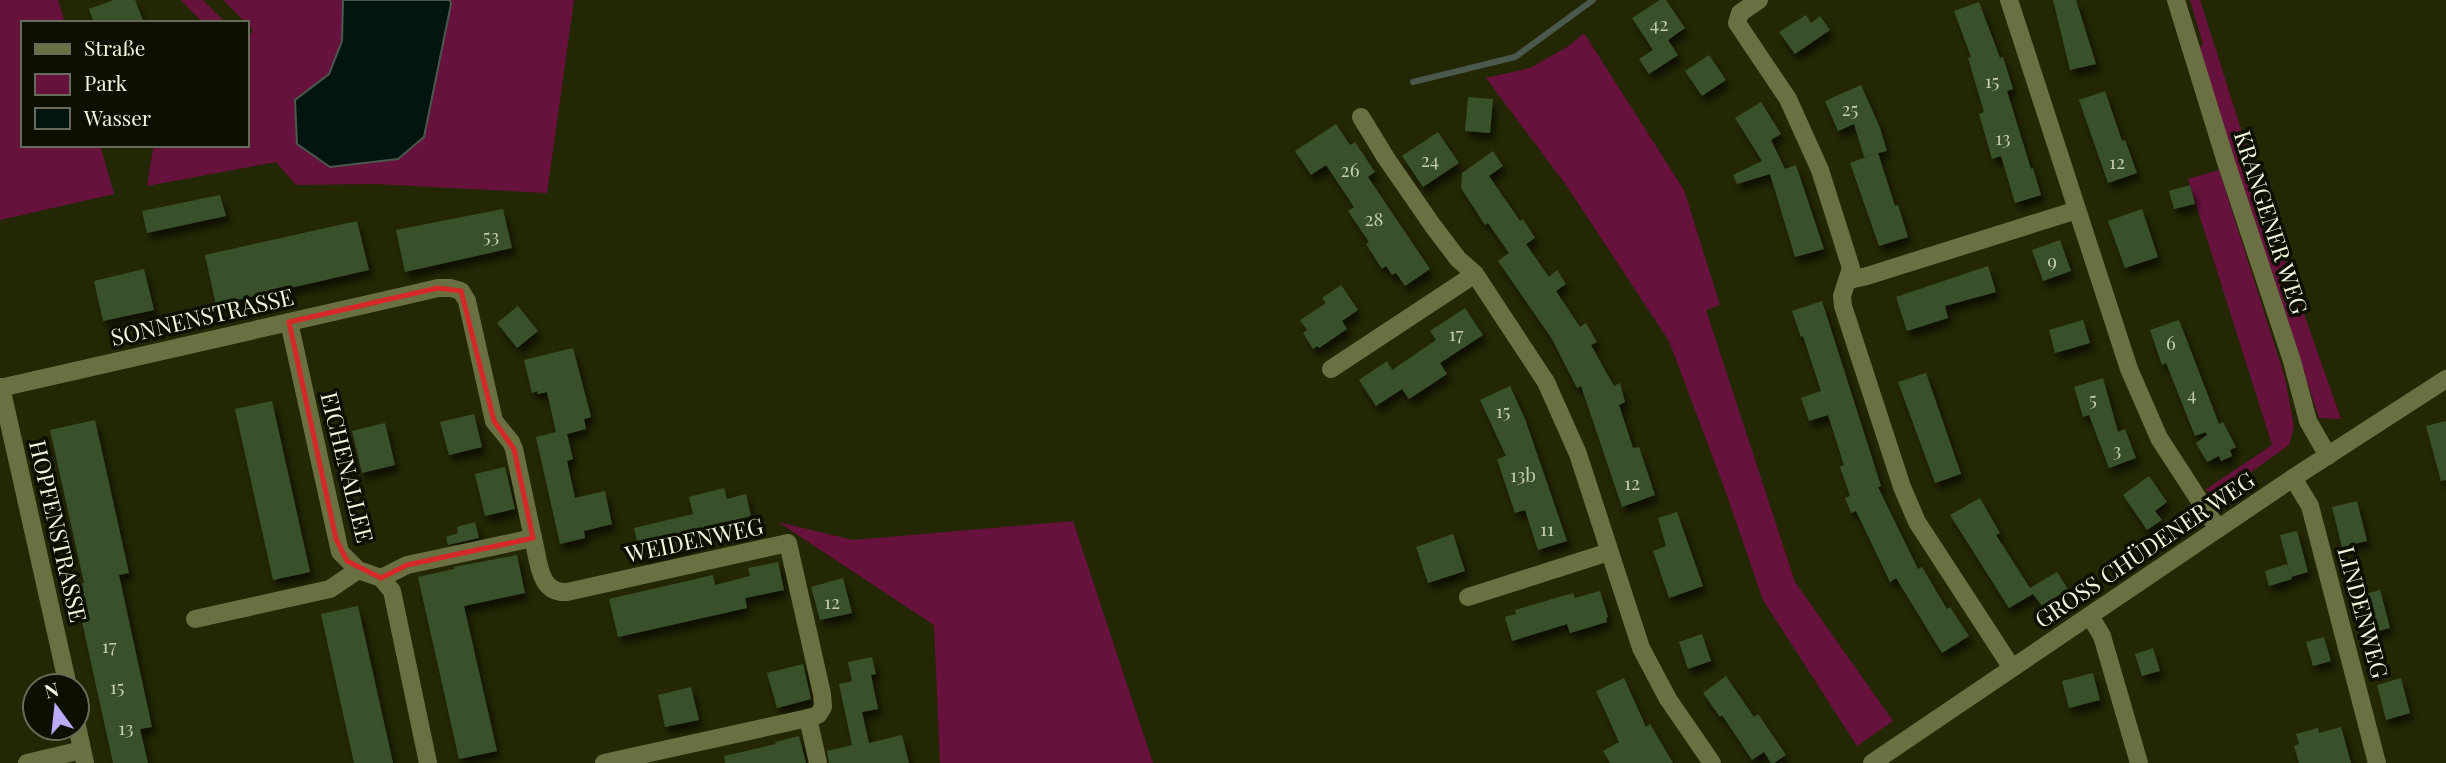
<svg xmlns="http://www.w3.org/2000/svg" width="2446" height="763" font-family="'Playfair Display',serif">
<defs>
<filter id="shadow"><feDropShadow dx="4" dy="7" stdDeviation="3.5" flood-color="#0009"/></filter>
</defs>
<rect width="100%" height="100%" fill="#242704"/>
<g fill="#66123d">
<polygon points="0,0 58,0 65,23 23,23 23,145 100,145 114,194 0,220"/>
<polygon points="181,0 203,0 226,23 203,23"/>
<polygon points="223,0 343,0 342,41 329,74 424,137 451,4 450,0 574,0 547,193 375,184 296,185 276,162 147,186 153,149 157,145 247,145 247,40 253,30"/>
<polygon points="2190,0 2200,0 2259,186 2341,419 2319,418 2198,50 2203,44"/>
<polygon points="1584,33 1684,190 1720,305 1706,310 1795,582 1893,721 1857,746 1763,600 1724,487 1669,341 1566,185 1486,78 1530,68 1569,46"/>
<polygon points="2219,170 2285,378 2294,427 2289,445 2219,495 2205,490 2272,445 2188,179"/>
<polygon points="1073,521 1153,763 940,763 934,625 778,522 853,540"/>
</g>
<polygon fill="#021510" stroke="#4a584d" stroke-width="2" points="343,0 450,0 451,4 424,137 398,159 330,167 297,144 295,100 329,74 342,41"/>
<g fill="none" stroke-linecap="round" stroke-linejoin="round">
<polyline stroke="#4a584d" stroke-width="6" points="1413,82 1515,57 1593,0"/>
</g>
<g fill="#39512b" filter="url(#shadow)">
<polygon points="114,0 135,0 144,23 94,23 89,9"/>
<polygon points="1660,0 1666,0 1685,28 1668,40 1678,55 1649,74 1639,59 1653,50 1632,18"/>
<polygon points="2053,0 2076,0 2096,64 2070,70"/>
<polygon points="1979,2 2000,58 2003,57 2013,89 2007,91 2031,169 2033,168 2041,195 2015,203 2001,156 1992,159 1979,114 1984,112 1968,58 1971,57 1954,11"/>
<polygon points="1806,15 1811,23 1820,16 1830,30 1795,54 1779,32"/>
<polygon points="1709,55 1726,80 1702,96 1685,71"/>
<polygon points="1861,85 1880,128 1887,151 1878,153 1895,206 1898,205 1908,237 1879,246 1850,163 1874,154 1864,157 1854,124 1838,131 1825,101"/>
<polygon points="2105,91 2122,141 2125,140 2137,173 2108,183 2079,100"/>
<polygon points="1468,97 1493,99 1490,133 1465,131"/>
<polygon points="1761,102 1781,134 1771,140 1785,169 1796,165 1824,249 1795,257 1770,174 1737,184 1733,175 1762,161 1735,118"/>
<polygon points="1336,124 1350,145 1355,142 1375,172 1368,177 1430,269 1405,286 1396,273 1392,275 1386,266 1382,269 1366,244 1369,242 1348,211 1354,207 1326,165 1311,175 1295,151"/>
<polygon points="1438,132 1459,163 1423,187 1402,156"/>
<polygon points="1493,151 1503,166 1489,176 1520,221 1523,219 1535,238 1526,244 1549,277 1557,270 1566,284 1556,291 1580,327 1586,323 1597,342 1591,345 1606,372 1614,386 1620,383 1625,402 1619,405 1633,448 1639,447 1655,495 1622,507 1581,386 1577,388 1552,339 1498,261 1509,253 1488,223 1485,225 1461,188 1462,173"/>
<polygon points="2190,185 2195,204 2174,209 2169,191"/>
<polygon points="220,195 226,216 147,233 142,211"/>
<polygon points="503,209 512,248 405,272 396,230"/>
<polygon points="2142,209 2158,257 2125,268 2108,221"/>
<polygon points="357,221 369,270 216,305 205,255"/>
<polygon points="2060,240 2071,271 2043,281 2032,250"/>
<polygon points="1988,266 1996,292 1945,306 1948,318 1907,331 1896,297"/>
<polygon points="144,269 154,310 103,321 94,281"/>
<polygon points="1341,285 1358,310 1342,321 1347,329 1319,348 1317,346 1313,349 1303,333 1307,330 1300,320 1326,303 1322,298"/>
<polygon points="1822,301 1881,486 1878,487 1918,569 1922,567 1947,609 1950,607 1969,636 1942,653 1896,578 1890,582 1856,511 1851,513 1845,498 1850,496 1840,467 1844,465 1828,415 1809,421 1801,398 1821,391 1803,336 1801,337 1792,311"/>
<polygon points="518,306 538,331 517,348 497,323"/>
<polygon points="1465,308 1483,335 1440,363 1447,374 1432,384 1409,399 1402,389 1376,406 1359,380 1387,361 1392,370 1436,340 1430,331"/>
<polygon points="2083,320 2090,343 2055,353 2049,330"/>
<polygon points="2179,320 2219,424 2223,422 2236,447 2230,450 2232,456 2221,461 2219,456 2207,462 2196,443 2207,435 2206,432 2195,436 2166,363 2162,365 2150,330"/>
<polygon points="573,348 591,417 584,419 586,429 567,434 573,459 567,461 575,498 605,491 612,524 584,531 585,538 560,544 536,437 556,432 547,392 538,394 537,391 532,393 524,360"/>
<polygon points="1926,373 1961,474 1935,483 1898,382"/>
<polygon points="2103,378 2118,432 2125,429 2136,458 2109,468 2089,415 2083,417 2074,387"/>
<polygon points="1510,386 1525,419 1567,541 1538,550 1525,510 1515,513 1497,459 1506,456 1480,400"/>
<polygon points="272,401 310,572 273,580 235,409"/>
<polygon points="474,414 482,447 449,455 440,422"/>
<polygon points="95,420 129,573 119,575 152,727 140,729 148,763 113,763 74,585 84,583 50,430"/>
<polygon points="2446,421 2446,480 2441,481 2426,426"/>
<polygon points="385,423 395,465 362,473 352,431"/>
<polygon points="505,467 515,509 485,516 475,474"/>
<polygon points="2149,476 2167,502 2155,511 2162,520 2147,530 2123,495"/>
<polygon points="724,488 727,499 746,494 751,516 687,533 690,546 641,558 634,528 693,514 689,497"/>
<polygon points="1980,498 2000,533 1996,535 2030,588 2057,572 2068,589 2042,606 2033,594 2009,608 1950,515"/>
<polygon points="2357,501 2367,541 2342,547 2332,507"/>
<polygon points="1677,512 1703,586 1669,598 1653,551 1666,546 1658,518"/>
<polygon points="475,522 479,538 448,545 446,537 458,533 457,527"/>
<polygon points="2297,531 2308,572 2291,577 2280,535"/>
<polygon points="1453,534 1465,571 1428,583 1416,547"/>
<polygon points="517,555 525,593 464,606 497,751 459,759 418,577 454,569 454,567"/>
<polygon points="778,562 784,590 745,598 747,608 618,637 609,599 713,575 715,585 750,576 748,568"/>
<polygon points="2287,564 2292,579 2269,586 2265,571"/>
<polygon points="843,578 852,613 820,620 811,587"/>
<polygon points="2380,590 2390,628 2364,635 2354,597"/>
<polygon points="1600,591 1608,617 1606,618 1607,622 1570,633 1567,624 1512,641 1505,617 1516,614 1515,610 1573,593 1575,598"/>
<polygon points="358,606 393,763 354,763 321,614"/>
<polygon points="1702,634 1711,661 1688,669 1679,642"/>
<polygon points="2324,637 2331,661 2313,666 2306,642"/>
<polygon points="2153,648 2160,671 2142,676 2135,654"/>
<polygon points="872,657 876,674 871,675 878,709 862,712 869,743 902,735 909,763 829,763 827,751 852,745 839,684 852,681 848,662"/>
<polygon points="803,664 811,699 777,708 767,673"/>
<polygon points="2093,673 2100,700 2069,708 2062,681"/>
<polygon points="1726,676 1754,717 1758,714 1786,755 1774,763 1771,763 1764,752 1752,760 1722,715 1720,717 1703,693"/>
<polygon points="1624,678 1646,727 1650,724 1673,763 1610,763 1603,751 1619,742 1596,691"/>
<polygon points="2401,678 2410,713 2386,720 2377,685"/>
<polygon points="691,687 699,720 665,727 658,695"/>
<polygon points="2341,727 2351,763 2299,763 2294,746 2299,744 2296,734 2318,728 2319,733"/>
<polygon points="799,736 806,763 725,763 724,756 776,744 775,742"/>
</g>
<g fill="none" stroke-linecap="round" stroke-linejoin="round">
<g stroke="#6a7041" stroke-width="18">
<polyline points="1759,0 1740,13 1737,23 1788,99 1820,170 1851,268 1842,296 1843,306 1902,487 1917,522 2012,668"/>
<polyline points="2009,0 2129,369 2159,438 2218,529"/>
<polyline points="2176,0 2226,162 2292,361 2308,421 2328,456"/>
<polyline points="1361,117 1386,158 1433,226 1458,259 1475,274 1546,382 1578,454 1641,648 1668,699 1712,763"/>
<polyline points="1849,280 1867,276 2077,210"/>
<polyline points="289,322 340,552 358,570 381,578 392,591 428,763"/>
<polyline points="1331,369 1475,274"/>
<polyline points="1,387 68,686"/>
<polyline points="0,388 408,295 438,288 451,288 461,291 467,301 494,421 511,442 514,449 533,538"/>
<polyline points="2293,478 2310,506 2377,763"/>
<path d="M381,578L407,565L533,538C539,560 538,594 567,592L788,543L822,694L823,707L818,715L808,718L818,763"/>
<polyline points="1468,597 1609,552"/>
<polyline points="2090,616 2102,636 2139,763"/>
<polyline points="195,619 330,589 358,570"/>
<polyline points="77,726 85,763"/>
<polyline points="27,763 82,750"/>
<polyline points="604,763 808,718"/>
<polyline points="1872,763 2293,478 2446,379"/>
</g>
</g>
<path fill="none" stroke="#d62828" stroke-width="5" stroke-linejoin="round" d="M438,288L461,291L494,421L514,449L533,538L407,565L381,578L347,561L336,539L289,322Z"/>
<g text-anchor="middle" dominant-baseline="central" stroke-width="7" stroke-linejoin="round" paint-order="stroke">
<g font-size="19" fill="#c3ccb0">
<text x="1659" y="23">42</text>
<text x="1992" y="80">15</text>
<text x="1850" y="108">25</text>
<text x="2003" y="137">13</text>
<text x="1430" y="159">24</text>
<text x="2117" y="161">12</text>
<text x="1350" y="169">26</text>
<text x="1374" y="218">28</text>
<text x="491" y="235">53</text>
<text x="2052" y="260">9</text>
<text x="1456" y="333">17</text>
<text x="2171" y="342">6</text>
<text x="2192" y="393">4</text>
<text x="2093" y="398">5</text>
<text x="1503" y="410">15</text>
<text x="2117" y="449">3</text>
<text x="1523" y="474">13b</text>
<text x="1632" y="482">12</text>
<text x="1547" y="528">11</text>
<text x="832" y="601">12</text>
<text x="109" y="645">17</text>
<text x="117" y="686">15</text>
<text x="126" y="727">13</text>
</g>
<g font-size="23" fill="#f1f5dc" stroke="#0d0f01">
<text transform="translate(2272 222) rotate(72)">KRANGENER WEG</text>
<text transform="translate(202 316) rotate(-13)">SONNENSTRASSE</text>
<text transform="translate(348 467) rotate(76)">EICHENALLEE</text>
<text transform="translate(59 531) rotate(77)">HOPFENSTRASSE</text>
<text transform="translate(694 539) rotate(-12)">WEIDENWEG</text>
<text transform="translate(2144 549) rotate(-34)">GROSS CHÜDENER WEG</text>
<text transform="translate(2364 612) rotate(75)">LINDENWEG</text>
</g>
</g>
<rect x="21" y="21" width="228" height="126" fill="#0d0f01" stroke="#686b59" stroke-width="2"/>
<rect x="35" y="44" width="35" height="10" fill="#6a7041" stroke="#686b59" stroke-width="2"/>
<text x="84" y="56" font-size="21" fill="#f1f5dc">Straße</text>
<rect x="35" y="74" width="35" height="21" fill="#66123d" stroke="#686b59" stroke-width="2"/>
<text x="84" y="91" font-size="21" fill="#f1f5dc">Park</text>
<rect x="35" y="108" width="35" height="21" fill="#021510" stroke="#686b59" stroke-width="2"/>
<text x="84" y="126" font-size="21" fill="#f1f5dc">Wasser</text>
<g transform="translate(56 707) rotate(345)"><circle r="33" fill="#0d0f01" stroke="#686b59" stroke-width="2"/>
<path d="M0-5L12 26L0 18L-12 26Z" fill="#bcaaf6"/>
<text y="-10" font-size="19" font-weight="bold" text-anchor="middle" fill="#f1f5dc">N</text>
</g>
</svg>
